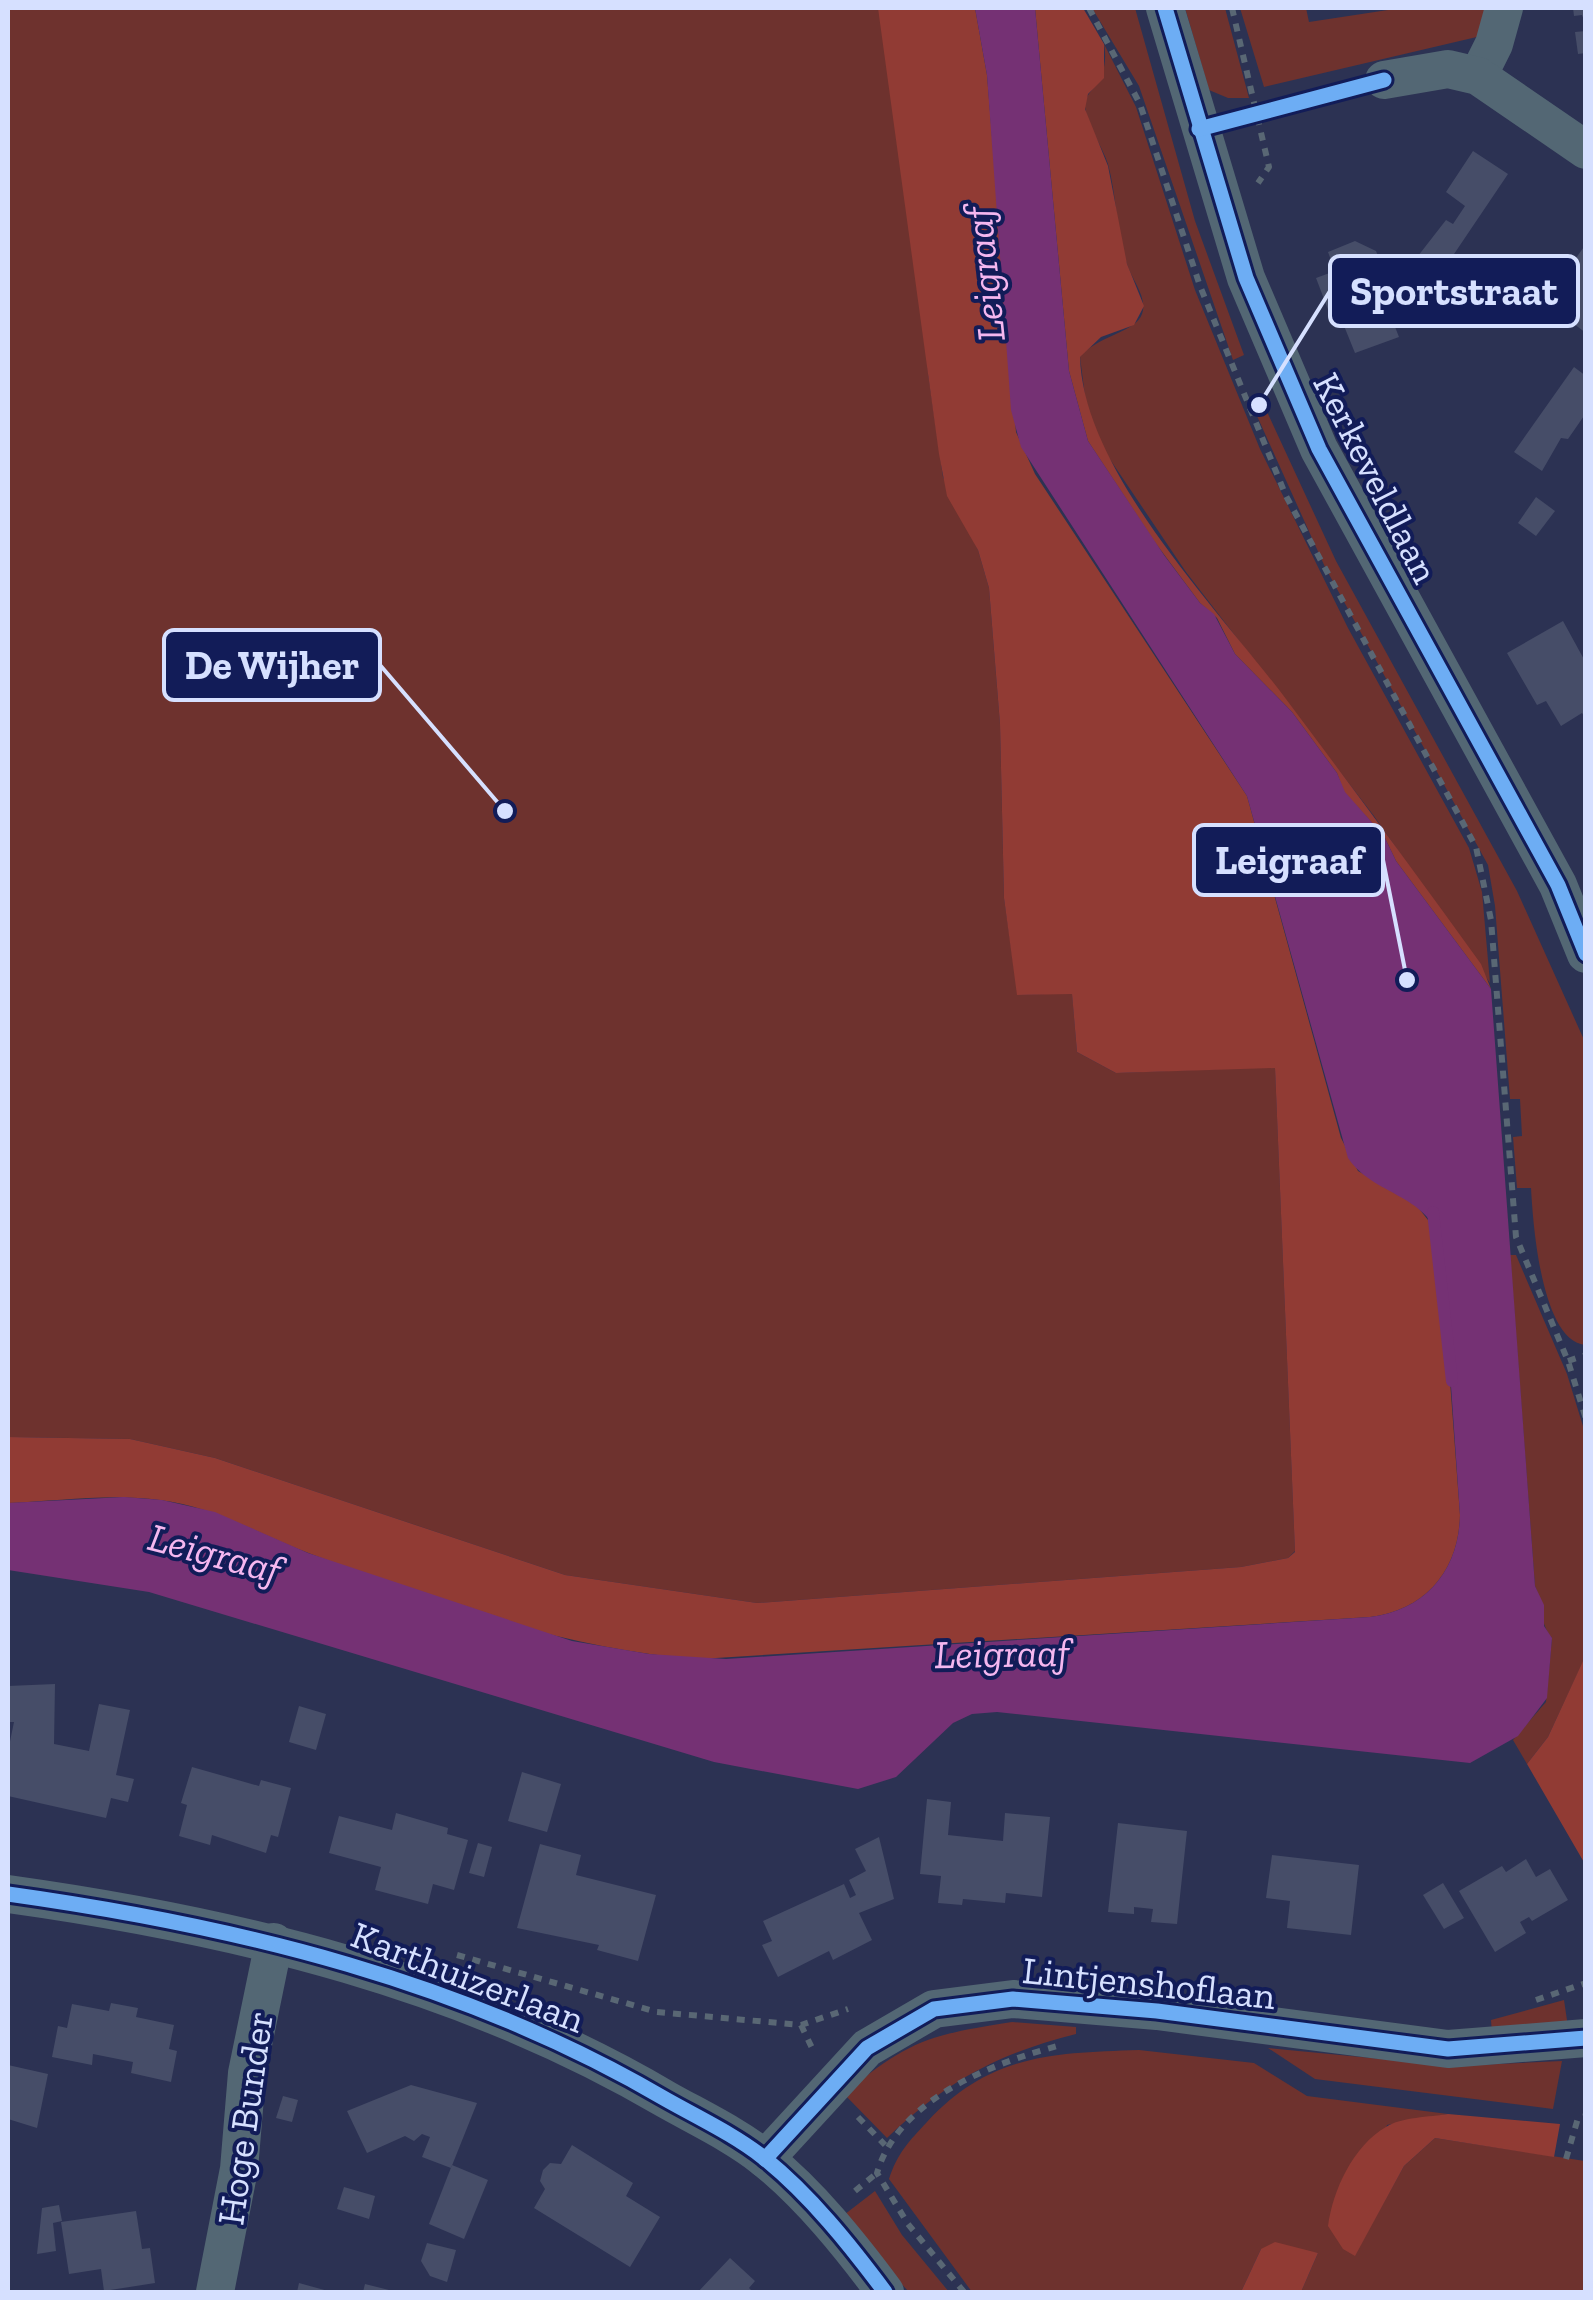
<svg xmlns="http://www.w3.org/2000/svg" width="1593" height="2300" font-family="'Zilla Slab',serif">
<rect width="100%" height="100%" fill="#2c3253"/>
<g fill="#6e322e">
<polygon points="8,8 912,8 928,373 943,477 978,550 989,588 1000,724 1004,898 1018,995 1072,993 1077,1052 1116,1073 1275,1067 1295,1551 1288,1558 1241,1567 757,1603 565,1575 215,1458 130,1439 8,1437"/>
<polygon points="1092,8 1135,8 1195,221 1244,355 1233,360 1139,86"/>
<polygon points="1185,8 1225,8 1249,98 1228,98 1209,90"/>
<polygon points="1240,8 1306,8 1309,22 1401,8 1488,8 1481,36 1264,87"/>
<path d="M1104,44L1136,107L1195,290L1260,449L1348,628L1469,848L1482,892L1490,983L1374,816L1186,572L1103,449L1086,404L1080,357C1095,337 1136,332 1142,314C1148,298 1132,280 1127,264C1116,232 1117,197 1108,164C1102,146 1087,125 1085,107C1083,89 1111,84 1104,44Z"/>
<path d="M1263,403L1336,561L1517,891L1585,1042V1345C1541,1340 1533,1223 1531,1188H1517L1513,1137L1522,1136L1520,1099H1510L1495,906L1488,865L1325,567L1253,407Z"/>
<path d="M1510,1255H1516L1567,1374L1586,1436L1585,1699L1582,1664L1548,1737L1527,1764L1513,1740L1546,1702L1552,1638C1539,1623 1543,1604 1535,1586Z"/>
<polygon points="1564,2000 1568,2027 1492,2034 1491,2020"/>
<path d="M1012,2022L1076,2027V2034C997,2054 947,2081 887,2138L844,2094C909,2040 929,2035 1012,2022Z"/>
<polygon points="1268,2048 1454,2066 1562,2061 1553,2109 1315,2079"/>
<path d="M1139,2050L1254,2063L1307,2096L1448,2114L1387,2125L1354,2256L1404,2166L1435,2138L1585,2161V2292H1301L1318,2253L1261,2249L1241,2292H972L889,2179C897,2154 909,2141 927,2122C990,2054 1052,2053 1139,2050Z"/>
<polygon points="875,2191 902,2235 949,2292 909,2292 840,2218"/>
</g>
<g fill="#913b34">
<path d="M878,8H975L987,75L1016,432L1035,474L1247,796L1341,1138L1358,1171L1413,1201L1439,1234L1460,1515C1459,1570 1426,1610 1370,1617L700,1659C566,1651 436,1601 311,1554C260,1535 215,1507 160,1500C110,1493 58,1501 8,1503V1437L130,1439L215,1458L565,1575L757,1603L1241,1567L1288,1558L1295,1552L1275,1068L1116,1073L1077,1052L1072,994L1017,995L1004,898L1000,724L989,588L978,550L947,496L939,454Z"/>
<path d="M1035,8H1083L1104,44V78L1088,94L1085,109L1108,166L1127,264L1144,306L1134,325L1101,337L1080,357C1083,472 1219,610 1286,699C1352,787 1417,875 1481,964L1491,989L1396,861L1384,836L1344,792L1337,773L1292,712L1235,654L1217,618L1200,603L1154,541L1088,441L1069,371Z"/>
<polygon points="1583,1661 1585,1864 1527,1764 1548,1737"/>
<path d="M1448,2114L1560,2124L1554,2157L1435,2138L1404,2166L1355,2256L1343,2249L1328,2226C1333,2190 1353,2146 1386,2127C1401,2117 1430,2117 1448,2114Z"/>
<polygon points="1275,2242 1318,2253 1301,2292 1241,2292 1261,2249"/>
</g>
<path fill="#753174" d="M975,8H1035L1069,371L1088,441L1164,555L1200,603L1214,614L1235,654L1292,712L1337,773L1345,792L1384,836L1396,861L1491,989L1535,1586L1544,1605V1626L1552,1638L1547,1698L1518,1736L1470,1763L997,1712L972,1714L953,1723L896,1777L858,1789L714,1762L149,1592L8,1570V1503L124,1497L162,1500L215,1512L308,1553L572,1641L649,1654L726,1659L1370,1617C1426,1610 1459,1570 1460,1515L1441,1242C1426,1193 1374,1196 1348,1158L1247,796L1021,447L1011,410L987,75Z"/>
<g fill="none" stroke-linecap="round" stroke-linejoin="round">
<polyline stroke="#753174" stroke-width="12" points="1433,1212 1452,1381"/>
</g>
<g fill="#464d68">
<polygon points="1573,8 1586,8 1586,26 1582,15 1574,16"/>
<polygon points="1586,31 1586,53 1578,54 1575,32"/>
<polygon points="1473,151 1508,174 1450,260 1454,263 1439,285 1411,265 1446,220 1453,224 1465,206 1446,192"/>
<polygon points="1355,241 1376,251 1394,295 1384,299 1399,337 1355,353 1340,316 1332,320 1316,278 1335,271 1328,252"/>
<polygon points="1586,244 1586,333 1558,312 1579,280 1566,272"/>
<polygon points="1574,367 1586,376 1586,413 1568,439 1561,438 1542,471 1514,452"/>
<polygon points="1536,497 1555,511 1536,536 1518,523"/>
<polygon points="1563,621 1586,663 1586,719 1582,713 1561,726 1546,701 1537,705 1507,653"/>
<polygon points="55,1684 54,1744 89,1751 99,1704 130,1710 116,1775 134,1779 128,1802 111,1798 106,1818 8,1796 8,1751 14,1722 8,1722 8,1686"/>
<polygon points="299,1706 326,1714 316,1750 289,1742"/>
<polygon points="192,1767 259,1786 261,1780 291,1788 278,1837 271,1835 266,1853 212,1835 210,1845 179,1836 187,1805 181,1803"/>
<polygon points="522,1772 561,1784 547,1832 508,1821"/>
<polygon points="927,1799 951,1802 948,1835 1003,1841 1005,1813 1050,1817 1042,1897 1006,1893 1005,1903 963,1899 962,1905 938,1903 941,1876 920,1874"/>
<polygon points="396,1813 448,1828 447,1834 468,1840 454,1890 433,1884 428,1904 375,1890 381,1867 329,1853 339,1816 392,1830"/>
<polygon points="1118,1823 1187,1831 1177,1924 1151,1922 1153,1909 1134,1907 1134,1914 1108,1912"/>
<polygon points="879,1837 894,1899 859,1913 872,1940 833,1960 829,1951 778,1977 762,1945 772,1941 763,1921 844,1884 850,1898 856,1895 849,1880 866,1871 855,1849"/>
<polygon points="478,1843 492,1847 484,1877 469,1873"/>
<polygon points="540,1844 581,1855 576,1875 656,1895 638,1961 597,1950 599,1945 517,1928"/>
<polygon points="1272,1855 1359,1865 1351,1935 1287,1928 1290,1901 1266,1898"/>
<polygon points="1526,1859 1536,1877 1550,1869 1568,1900 1532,1921 1529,1917 1520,1922 1526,1933 1495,1952 1459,1891 1502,1866 1506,1872"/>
<polygon points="1443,1883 1464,1918 1444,1929 1423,1895"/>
<polygon points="111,2003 138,2008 136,2017 174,2025 169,2049 177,2051 171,2082 131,2073 133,2062 93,2054 92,2065 52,2057 58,2026 67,2028 72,2004 109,2011"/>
<polygon points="8,2065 48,2074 37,2128 8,2119"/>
<polygon points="411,2085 477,2103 451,2168 422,2157 430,2137 422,2134 414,2141 405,2136 367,2153 347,2111"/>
<polygon points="283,2096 298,2100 292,2122 276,2118"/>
<polygon points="572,2145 633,2183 626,2196 660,2217 630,2267 534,2208 545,2189 540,2181 543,2170 550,2163 561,2164"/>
<polygon points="452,2165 488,2180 464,2239 429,2224"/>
<polygon points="344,2187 375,2196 369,2219 337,2209"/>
<polygon points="59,2205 62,2221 53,2223 56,2251 37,2254 42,2208"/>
<polygon points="136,2211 142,2249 150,2248 155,2283 104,2291 101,2269 69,2274 61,2222"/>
<polygon points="427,2243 456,2250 447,2282 430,2276 421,2261"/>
<polygon points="730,2258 755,2281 749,2288 753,2292 698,2292"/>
<polygon points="299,2283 328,2291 328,2292 297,2292"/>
<polygon points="365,2284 393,2291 393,2292 363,2292"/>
</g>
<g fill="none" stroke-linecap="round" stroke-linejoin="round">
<g stroke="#596774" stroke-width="6" stroke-dasharray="8 8" stroke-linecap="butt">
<polyline points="1089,8 1140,104 1200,286 1286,496 1476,847 1491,920 1516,1237 1568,1361 1586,1419"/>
<polyline points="1232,8 1269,167 1258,183"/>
<polyline points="1568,1361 1586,1355"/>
<polyline points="457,1955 657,2012 801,2025 848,2009"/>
<polyline points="1536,2000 1586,1983"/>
<polyline points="801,2025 813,2050"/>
<polyline points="858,2117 885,2145"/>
<polyline points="1566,2159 1578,2118 1586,2116"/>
<polyline points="855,2191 877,2173"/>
<path d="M964,2292L908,2224L877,2173C899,2098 993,2063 1061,2045"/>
</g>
<g stroke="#536774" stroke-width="38">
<polyline points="1165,8 1246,278 1319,449 1558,885 1586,954"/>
<polyline points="1478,76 1494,44 1504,8"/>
<polyline points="1384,80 1448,69 1478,76 1586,150"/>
<path d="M8,1894C237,1926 465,1981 667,2100C699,2118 735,2135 764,2158C810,2195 850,2245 885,2292"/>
<polyline points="765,2159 867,2048 934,2009 1013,1999 1157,2011 1448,2049 1586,2038"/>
<polyline points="215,2292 239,2169 247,2073 274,1942"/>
</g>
<g stroke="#121c58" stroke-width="21">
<g id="cycleway">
<polyline points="1165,8 1246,278 1319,449 1558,885 1586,954"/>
<polyline points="1199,129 1384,80"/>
<path d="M8,1894C237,1926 465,1981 667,2100C699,2118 735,2135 764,2158C810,2195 850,2245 885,2292"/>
<polyline points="765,2159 867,2048 934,2009 1013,1999 1157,2011 1448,2049 1586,2038"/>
</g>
</g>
<use href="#cycleway" stroke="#6dadf4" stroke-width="15"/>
</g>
<g text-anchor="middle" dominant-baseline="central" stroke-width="8" stroke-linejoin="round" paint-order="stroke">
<g font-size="38" fill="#d6e0ff" stroke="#121c58">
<text transform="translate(1376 478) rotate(63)">Kerkeveldlaan</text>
<text transform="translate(468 1977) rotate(21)">Karthuizerlaan</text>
<text transform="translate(1149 1983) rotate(6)">Lintjenshoflaan</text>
<text transform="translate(245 2118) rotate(-82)">Hoge Bunder</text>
</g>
<g font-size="40" font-style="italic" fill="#f5b7ef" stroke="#121c58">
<text transform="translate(984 274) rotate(-96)">Leigraaf</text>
<text transform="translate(215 1553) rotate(15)">Leigraaf</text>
<text transform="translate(1002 1653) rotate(-1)">Leigraaf</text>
</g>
</g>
<path fill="none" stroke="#d6e0ff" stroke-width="4" d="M1259 405L1330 291M505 811L380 665M1407 980L1383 860"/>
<g fill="#d6e0ff" stroke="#121c58" stroke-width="4">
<circle cx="1259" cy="405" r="10"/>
<circle cx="505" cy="811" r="10"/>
<circle cx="1407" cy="980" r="10"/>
</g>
<g fill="#121c58" stroke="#d6e0ff" stroke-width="4">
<rect x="1330" y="256" width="248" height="70" rx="10"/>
<rect x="164" y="630" width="216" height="70" rx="10"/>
<rect x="1194" y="825" width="189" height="70" rx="10"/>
</g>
<g font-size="40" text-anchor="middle" font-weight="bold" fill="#d6e0ff">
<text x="1454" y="305">Sportstraat</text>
<text x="272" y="679">De Wijher</text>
<text x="1289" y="874">Leigraaf</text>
</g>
<rect width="1593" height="2300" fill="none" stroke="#d6e0ff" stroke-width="20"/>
</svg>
